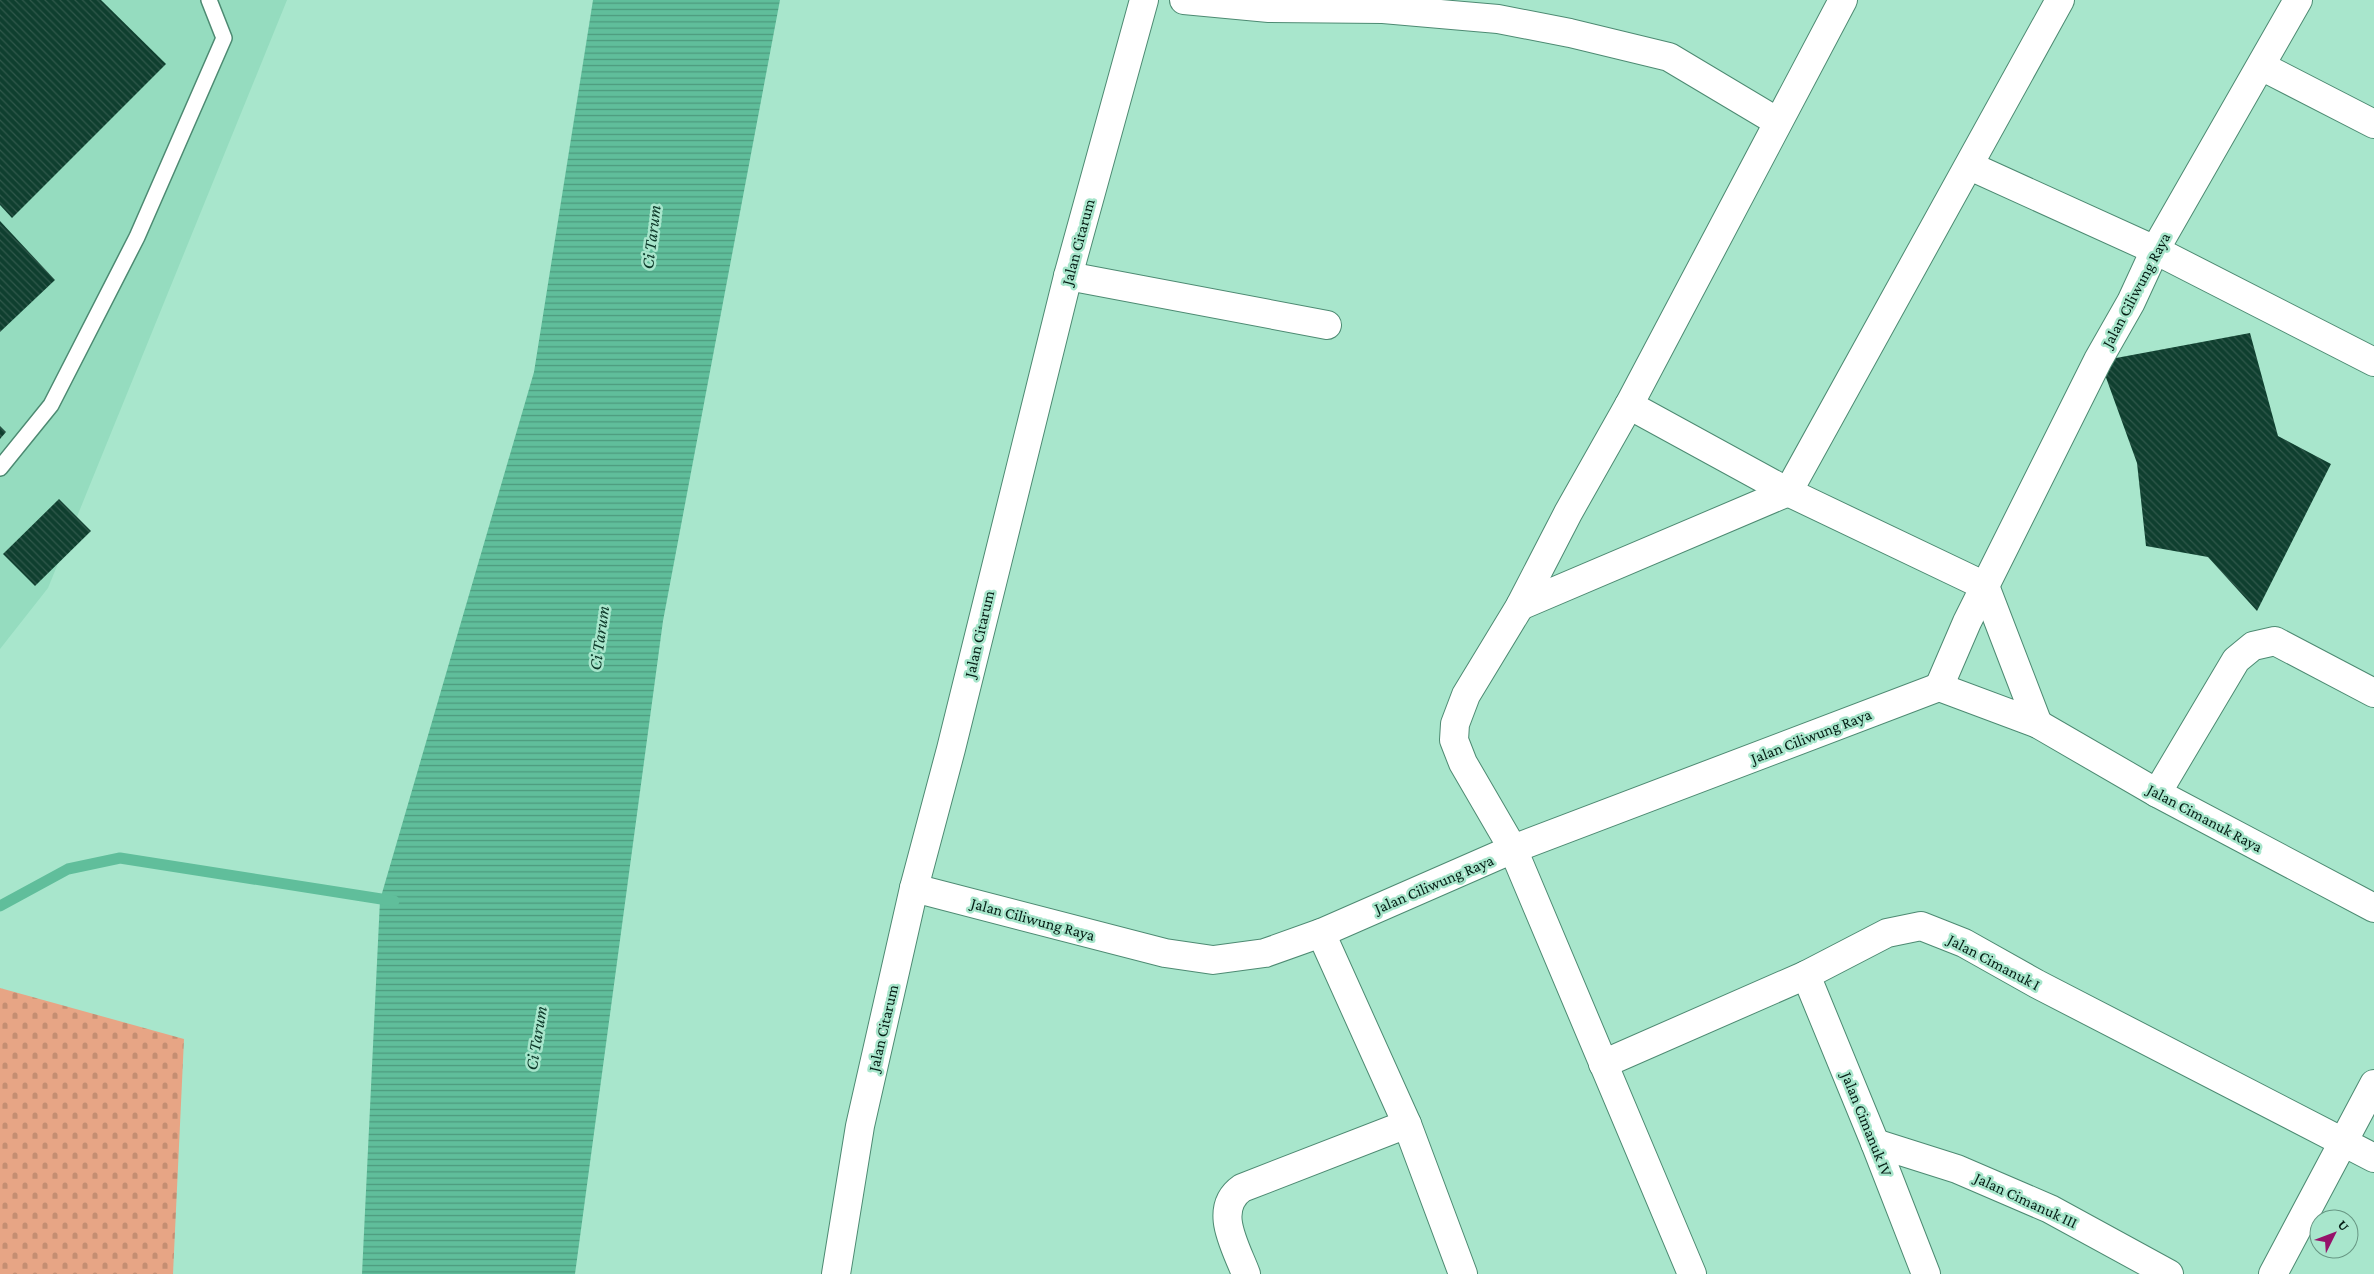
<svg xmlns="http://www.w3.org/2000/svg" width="2374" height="1274" font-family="'Crimson Pro',serif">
<defs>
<pattern id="cemetery-stones" width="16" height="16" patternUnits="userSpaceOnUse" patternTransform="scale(1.25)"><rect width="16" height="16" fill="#e7a585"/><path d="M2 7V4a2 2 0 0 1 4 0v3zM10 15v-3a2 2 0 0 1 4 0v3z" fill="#c58e72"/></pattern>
<pattern id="water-rules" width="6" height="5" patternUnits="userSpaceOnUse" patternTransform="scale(1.25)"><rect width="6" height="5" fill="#60be9b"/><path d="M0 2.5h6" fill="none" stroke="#4d9a7d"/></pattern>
<pattern id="building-back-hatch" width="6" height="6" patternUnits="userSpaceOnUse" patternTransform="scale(1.25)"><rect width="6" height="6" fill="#0f3f2f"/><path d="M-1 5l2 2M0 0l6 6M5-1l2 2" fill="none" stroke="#30584b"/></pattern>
</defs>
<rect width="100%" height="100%" fill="#a8e6cc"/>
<polygon fill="#95dcbf" points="0,0 287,0 48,588 0,649"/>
<polygon fill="url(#cemetery-stones)" points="0,988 184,1039 173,1274 0,1274"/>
<polygon fill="url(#water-rules)" points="593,0 780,0 663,621 575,1274 362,1274 380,900 534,372"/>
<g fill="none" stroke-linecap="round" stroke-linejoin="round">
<polyline stroke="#60be9b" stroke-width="11" points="0,906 68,869 120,858 394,901"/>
</g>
<g fill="url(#building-back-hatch)">
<polygon points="0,0 101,0 166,64 12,218 0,205"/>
<polygon points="0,221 55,280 0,332"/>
<polygon points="2250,333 2278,436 2331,464 2257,611 2208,557 2146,546 2137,463 2100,361"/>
<polygon points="0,426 6,432 0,439"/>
<polygon points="59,499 91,531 35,586 3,554"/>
</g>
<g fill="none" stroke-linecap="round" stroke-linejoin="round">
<g stroke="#4d8a72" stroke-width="18">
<polyline id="lane" points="0,468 51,405 137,237 224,38 209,0"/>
</g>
<g stroke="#4d8a72" stroke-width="30">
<g id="street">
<polyline points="1184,0 1269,8 1383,9 1498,19 1570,33 1669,57 1778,122"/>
<polyline points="2261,66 2374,124"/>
<polyline points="1970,166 2155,250 2374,362"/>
<polyline points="1068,276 1327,325"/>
<polyline points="1629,405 1788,492 1985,586"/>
<polyline points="1520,606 1788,492 2060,0"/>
<polyline points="1939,687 1967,622 2098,360 2131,302 2155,250 2298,0"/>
<polyline points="2038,724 2157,793 2374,908"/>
<polyline points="2157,793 2236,660 2253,646 2275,641 2374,693"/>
<polyline points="914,888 1165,953 1213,960 1265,953 1321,933 1513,849 1939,687 2038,724 1985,586"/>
<polyline points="1321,933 1407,1124 1463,1274"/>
<polyline points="1806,975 1875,1143 1926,1274"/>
<polyline points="1603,1064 1806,975 1887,933 1921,926 1964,943 2037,984 2374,1158"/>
<polyline points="1875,1143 1957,1169 2050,1209 2169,1274"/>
<path d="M1246,1274C1236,1247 1212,1209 1242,1188L1407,1124"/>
<polyline points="1692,1274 1513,849 1463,763 1454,740 1455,724 1466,695 1520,606 1568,513 1629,405 1843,0"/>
<polyline points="2273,1274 2374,1084"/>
</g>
</g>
<g stroke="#4d8a72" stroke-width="30">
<polyline id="secondary" points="836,1274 860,1126 914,888 951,749 1068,276 1144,0"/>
</g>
<use href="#lane" stroke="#fff" stroke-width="15"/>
<use href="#street" stroke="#fff" stroke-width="28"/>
<use href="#secondary" stroke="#fff" stroke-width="28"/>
</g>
<g text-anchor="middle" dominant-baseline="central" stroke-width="5" stroke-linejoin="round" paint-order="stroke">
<g font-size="16" fill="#051e15" stroke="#a8e6cc">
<text transform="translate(1078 242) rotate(-75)">Jalan Citarum</text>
<text transform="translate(2136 290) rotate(-62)">Jalan Ciliwung Raya</text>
<text transform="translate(979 634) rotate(-77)">Jalan Citarum</text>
<text transform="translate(1811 736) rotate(-21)">Jalan Ciliwung Raya</text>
<text transform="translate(2205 818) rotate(28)">Jalan Cimanuk Raya</text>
<text transform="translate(1434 884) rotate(-23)">Jalan Ciliwung Raya</text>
<text transform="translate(1033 919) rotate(15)">Jalan Ciliwung Raya</text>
<text transform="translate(1994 962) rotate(28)">Jalan Cimanuk I</text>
<text transform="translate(883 1028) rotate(-77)">Jalan Citarum</text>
<text transform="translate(1867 1124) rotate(68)">Jalan Cimanuk IV</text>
<text transform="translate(2026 1200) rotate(25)">Jalan Cimanuk III</text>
</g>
<g font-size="18" font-style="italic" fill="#0d3829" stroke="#a8e6cc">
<text transform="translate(651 237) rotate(-83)">Ci Tarum</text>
<text transform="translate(599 638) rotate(-82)">Ci Tarum</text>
<text transform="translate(536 1038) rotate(-81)">Ci Tarum</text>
</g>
</g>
<g transform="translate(2334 1234) rotate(48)"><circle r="24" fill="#a8e6cc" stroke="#679683"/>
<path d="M0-4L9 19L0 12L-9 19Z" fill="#96126a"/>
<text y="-8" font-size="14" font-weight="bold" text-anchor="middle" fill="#051e15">U</text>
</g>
</svg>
